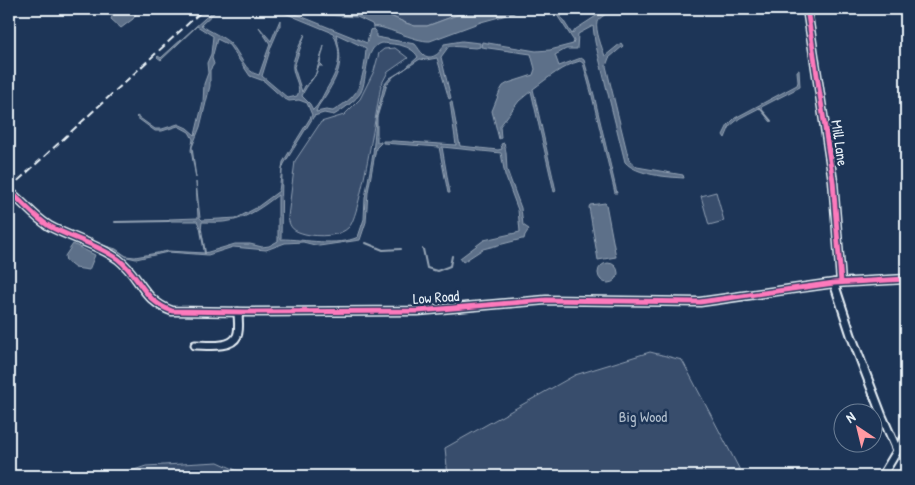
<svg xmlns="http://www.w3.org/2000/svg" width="915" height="485" font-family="'Patrick Hand',sans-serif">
<rect width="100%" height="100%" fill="#1d3557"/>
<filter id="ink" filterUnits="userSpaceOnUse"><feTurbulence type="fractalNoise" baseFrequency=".02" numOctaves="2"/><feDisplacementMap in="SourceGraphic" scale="10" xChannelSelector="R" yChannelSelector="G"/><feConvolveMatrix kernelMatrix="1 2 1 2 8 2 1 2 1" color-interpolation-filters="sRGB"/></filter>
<g filter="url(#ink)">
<g fill="#374d6c" stroke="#909fb2">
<polygon points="375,9 473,9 427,26 415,26 406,23"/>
<path d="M395,48L408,58L388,72L381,85C377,107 360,217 349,227C340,237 318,237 305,234C294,231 290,229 288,217L295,161L321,122L344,115L360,99L374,71L379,53L384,49Z"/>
<polygon points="716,192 724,221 709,225 701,196"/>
<polygon points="650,352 682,360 743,476 448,476 445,448 575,375"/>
<polygon points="218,462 238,471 239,476 116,476 146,466"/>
</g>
<g fill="#5d7089" stroke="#95a4b5" fill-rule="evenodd">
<polygon points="115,9 139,9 133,19 121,28 111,19"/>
<path d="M215,9H218L201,25C210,32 223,36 231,44C241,54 244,72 259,75L270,44L259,27L271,41L280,20V26L271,47L262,76L288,98L297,96C302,88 294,78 293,69C291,61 301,42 305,34L294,67L302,92L305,86L315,76L324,46L320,63L323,66H319C315,80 307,83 302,96L310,104L313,110C319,105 322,97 326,90C338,70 344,56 333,33L275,9H283L367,43L370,30L374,29L376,31V37L415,44C418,47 420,52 424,55C432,61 442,52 444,44L462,41L480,43V47L476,48L449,46L441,57L451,98L449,99L437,58L426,60L420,59L394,76L387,84L377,117V142H381V143L376,148L368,192L366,222L360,240L319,246L303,242L285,243L266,250L233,247L208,255L168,252L136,259L127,257L116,250L97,244L90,240L91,237L96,243L116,249L126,256L135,257L168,251L205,253L235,244H250L262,247L269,246L278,241V195C265,205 248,218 230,221C221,223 212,222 202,222L201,230L197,221H169V219L198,218L196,182L200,218L202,220L237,218L256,208L279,191L283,162L312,115L307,103L299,100L289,101L283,98L264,81L250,76L229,45L217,39L212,58L214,64L210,70V86L200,127L192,147L196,178L191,150L193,139L189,132L178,126L162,131H155L136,117L137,116L155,129H162L178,124L187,128L195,135L203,102L204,84L208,73L207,63L211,54L213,36L197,26L161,60L157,57L158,56L161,58ZM336,34L366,48C365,63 363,86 352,97C347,102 339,107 333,111L326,110L316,112C317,106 323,100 326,95C341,71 343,61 336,34ZM381,43C393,44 411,44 418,57L405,69L390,78L384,85L376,119L373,154L365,198L364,219L358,237C337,247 305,239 281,239L282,170L284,164L314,116L324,113L334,115C342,110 357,100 361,92C368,78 364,48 381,43Z"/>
<path d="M296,9H375L406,23L415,26H427L473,9H519L514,13L481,22L430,41C415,42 381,24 373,27L372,24L357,17L325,15Z"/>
<path d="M553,9H556L572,34L576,29L607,9H614C609,13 599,17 597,22C595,30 602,48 605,56L621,43L623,46L609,58L606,66L629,160L637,167L683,175L684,178C667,177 636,175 625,162L595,42L593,26L578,34L577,49H566L555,55L559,66L581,58L584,60L594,95L617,193H615L592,96L583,63L580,61C562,66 548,78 533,89L556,191L554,192L531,91L519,101L500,126L501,138L499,139L492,111L500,91L503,86L508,83L533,75L535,69L531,54L481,47L482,42L536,51L550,50L573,44L574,41Z"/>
<polygon points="799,70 800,87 740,118 730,126 725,138 723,135 728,125 735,118 797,85 798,82 797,71"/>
<polygon points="450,102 452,102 460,146 498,150 502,149 501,144 504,143 506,152 507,170 521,208 523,225 529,229 525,235 524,239 522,239 483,249 463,262 460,258 484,240 520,232 518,210 505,175 501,153 442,147 450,193 448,193 439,147 383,143 383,141 394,141 456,145"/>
<polygon points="605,203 606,204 616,257 598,260 589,207 590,205"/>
<polygon points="73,244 95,255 89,270 75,268 66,261 65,256"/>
<circle cx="608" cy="273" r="10"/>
</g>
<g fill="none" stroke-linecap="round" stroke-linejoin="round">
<g stroke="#95a4b5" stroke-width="2">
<polyline points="760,108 771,121"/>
<polyline points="115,222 169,221"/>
<polyline points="201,230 205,253"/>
<polyline points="366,243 383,250 401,249"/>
<polyline points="423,249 427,268 437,271 450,266 452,256"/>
</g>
<g stroke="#e8f1f8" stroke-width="11">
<g id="minor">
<polyline points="807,9 833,181 841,282"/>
<path d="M9,191C23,202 34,217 49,226C71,238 97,244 118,259C141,277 142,300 172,311L245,312L418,311L546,300L700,302L834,283L906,279"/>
<polyline points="834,283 851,335 882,416 897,450"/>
<path d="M195,345C206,345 231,349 237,336C240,330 238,319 238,312"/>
<polyline points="882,476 906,436"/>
</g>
</g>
<use href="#minor" stroke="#1d3557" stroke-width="7"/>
<polyline stroke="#e8f1f8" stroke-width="2" stroke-dasharray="8 4" stroke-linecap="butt" points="9,189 204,9"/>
<g stroke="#1d3557" stroke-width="8">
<g id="cycleway">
<polyline points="807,9 833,181 841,282"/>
<path d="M9,191C23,202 34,217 49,226C71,238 97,244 118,259C141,277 142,300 172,311L245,312L418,311L546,300L700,302L834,283L906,279"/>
</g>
</g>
<use href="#cycleway" stroke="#fd7abc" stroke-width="5"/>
</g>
</g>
<g text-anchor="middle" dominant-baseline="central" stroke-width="5" stroke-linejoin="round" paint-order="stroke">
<g font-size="15" fill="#e8f1f8" stroke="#1d3557">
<text transform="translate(840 143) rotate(82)">Mill Lane</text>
<text transform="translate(436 297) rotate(-4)">Low Road</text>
</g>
<g font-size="15" fill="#b3c0ce" stroke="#1d3557">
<text x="643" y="416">Big Wood</text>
</g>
</g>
<rect width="915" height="485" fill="none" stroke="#1d3557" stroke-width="30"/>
<rect x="15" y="15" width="885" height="455" fill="none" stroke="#e8f1f8" stroke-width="2" filter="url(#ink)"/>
<g transform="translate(858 428) rotate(325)"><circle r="24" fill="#1d3557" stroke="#6e8097"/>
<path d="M0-4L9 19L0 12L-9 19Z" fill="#ff9aa2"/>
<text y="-8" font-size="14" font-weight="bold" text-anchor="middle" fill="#e8f1f8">N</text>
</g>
</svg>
